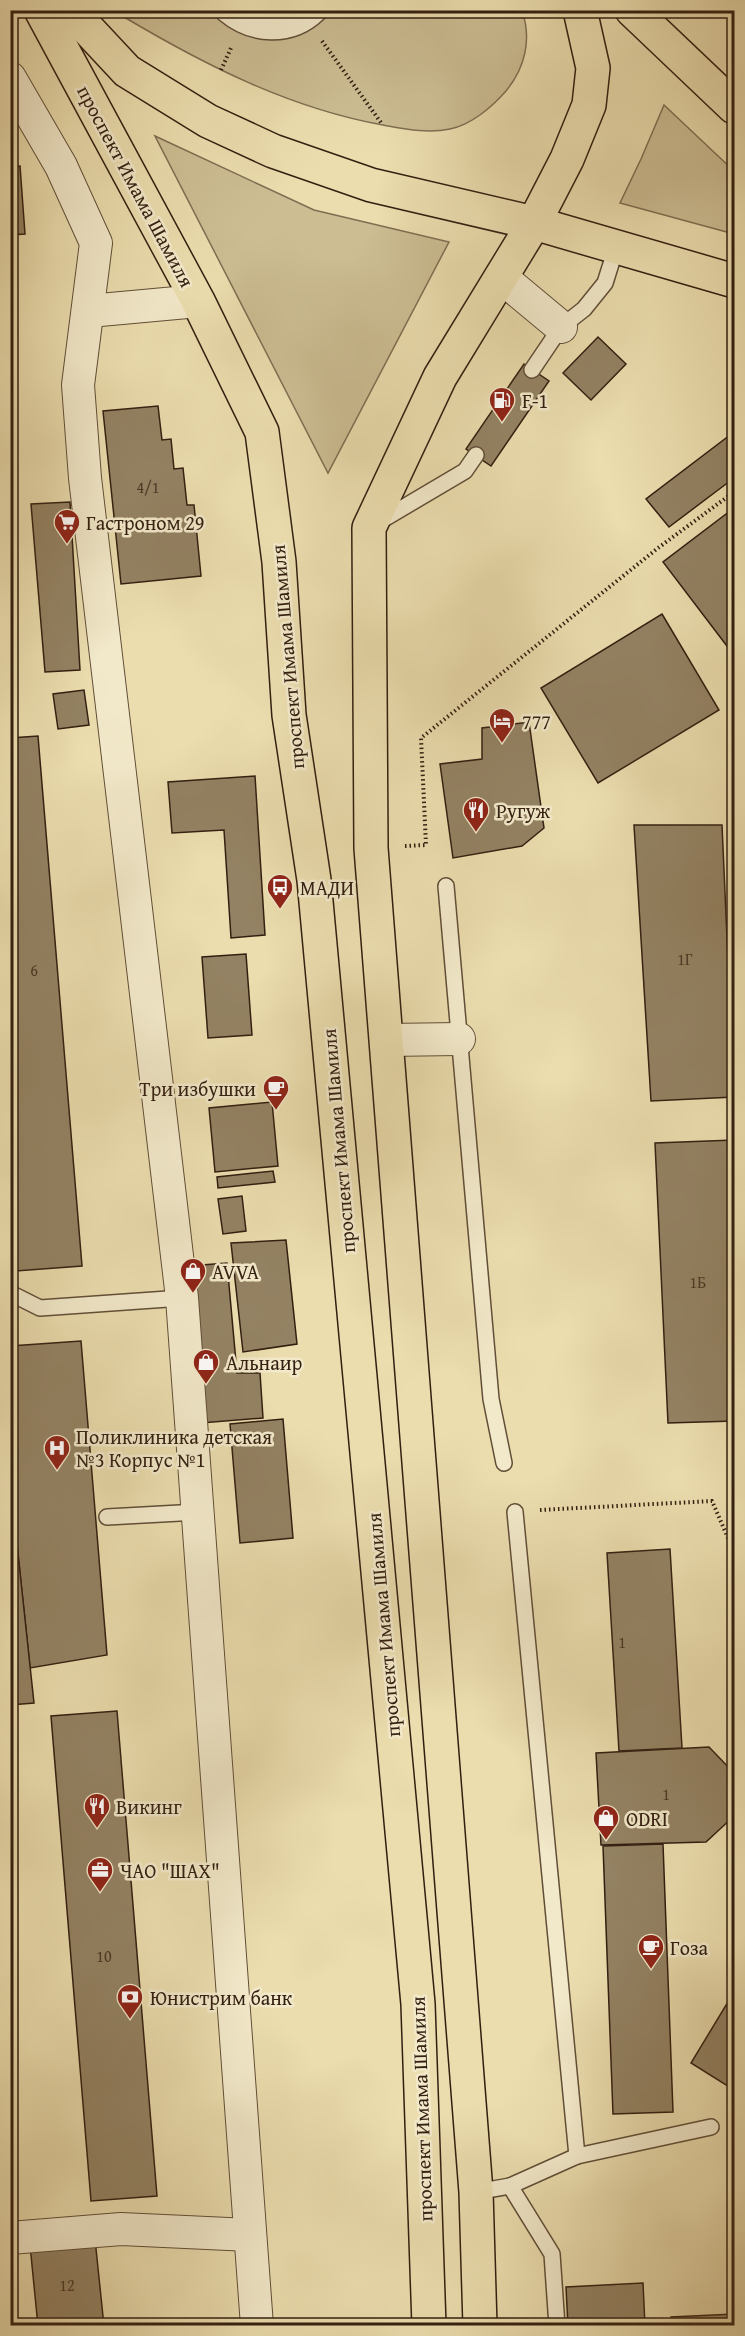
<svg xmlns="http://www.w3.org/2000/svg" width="745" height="2336" font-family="'Gentium Book Plus',serif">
<rect width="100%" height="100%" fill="#ebddae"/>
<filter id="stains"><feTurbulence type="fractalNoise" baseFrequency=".00333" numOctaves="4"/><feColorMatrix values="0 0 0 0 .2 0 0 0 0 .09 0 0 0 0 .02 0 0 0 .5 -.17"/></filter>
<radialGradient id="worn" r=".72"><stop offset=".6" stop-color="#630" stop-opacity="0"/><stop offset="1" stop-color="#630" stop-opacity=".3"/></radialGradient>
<g fill="#ccbd93" stroke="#806e52" stroke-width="1.5">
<path d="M117,11H522C532,39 525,68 506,91C492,107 471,125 450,129C428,134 405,129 383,125C289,108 205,65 124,17Z"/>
<polygon points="664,105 734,171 734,234 620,203 641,159"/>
<polygon points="155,136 314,210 449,242 328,473"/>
</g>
<g fill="#938263" stroke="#331f11" stroke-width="1.5">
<polygon points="20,166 25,234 10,235 10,167"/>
<polygon points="598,337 626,364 591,400 563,373"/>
<polygon points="524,364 549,381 491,466 466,449"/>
<polygon points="158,406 162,440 171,439 174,469 183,468 187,505 194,505 201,576 121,584 103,411"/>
<polygon points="734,432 734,478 669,527 646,499"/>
<polygon points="70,502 80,670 45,672 31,504"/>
<polygon points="734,508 734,646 730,650 663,562"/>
<polygon points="662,614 719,710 598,783 541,688"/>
<polygon points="84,690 89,725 58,729 53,694"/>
<polygon points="529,722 544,828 522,846 453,858 440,764 482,759 482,728"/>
<polygon points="38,736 82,1266 16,1271 10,1203 10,738"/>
<polygon points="255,776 265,935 231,938 224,830 172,833 168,782"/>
<polygon points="634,825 722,825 734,1097 651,1101"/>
<polygon points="246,954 252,1035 208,1038 202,957"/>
<polygon points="272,1102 278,1166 215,1172 209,1108"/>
<polygon points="734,1140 734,1421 668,1423 655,1143"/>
<polygon points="273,1171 275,1182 218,1188 217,1177"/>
<polygon points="242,1196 246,1231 223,1234 218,1199"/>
<polygon points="286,1240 297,1344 243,1352 231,1243"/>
<polygon points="227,1263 237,1373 260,1373 263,1418 201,1423 189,1266"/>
<polygon points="81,1341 107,1655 30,1668 10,1479 10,1346"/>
<polygon points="283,1419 293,1538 240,1543 230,1424"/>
<polygon points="10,1479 34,1703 10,1705"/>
<polygon points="670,1549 682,1748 619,1751 607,1553"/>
<polygon points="117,1711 157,2196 91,2201 51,1716"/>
<polygon points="709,1747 734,1773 734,1816 706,1842 601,1845 596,1753"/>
<polygon points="663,1844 673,2112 613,2114 603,1846"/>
<polygon points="734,1992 734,2090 691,2063"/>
<polygon points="95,2239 104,2326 38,2326 30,2245"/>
<polygon points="643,2283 645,2326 568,2326 566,2287"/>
<polygon points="734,2314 734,2326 671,2326 671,2317"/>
</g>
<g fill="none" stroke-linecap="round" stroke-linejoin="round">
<g stroke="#614e38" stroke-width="18">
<g id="service">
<polyline points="532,370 561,327 584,309 605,283 616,248"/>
<polyline points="377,523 465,471 476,455"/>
<polyline points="446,886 491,1399 504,1463"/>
<polyline points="10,1293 40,1308 182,1298"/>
<polyline points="107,1517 198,1512"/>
<polyline points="577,2156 711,2127"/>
<polyline points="510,2186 552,2254 557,2326"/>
<polyline points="476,2192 510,2186 577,2156 515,1512"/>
</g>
</g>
<g stroke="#614e38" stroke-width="27">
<path id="pedestrian" d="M227,10C253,32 290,34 315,10"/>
</g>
<g stroke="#614e38" stroke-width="34">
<g id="minor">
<polyline points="10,78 61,166 96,243 78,385 85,478 182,1298 257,2326"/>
<polyline points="501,277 561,327"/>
<polyline points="89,311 198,301"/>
<polyline points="386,1040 459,1039"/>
<polyline points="10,2238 121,2229 250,2235"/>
</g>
</g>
<g stroke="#331f11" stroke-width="36">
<g id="primary">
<polyline points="41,10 198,301 262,432 279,562 289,715 314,880 418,2004 429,2326"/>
<polyline points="70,10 127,71 208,121 273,151 371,185 534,223 734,281"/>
<polyline points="632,10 734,107"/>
<polyline points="480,2326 476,2192 371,848 369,528 440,377 534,223 567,159 589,105 593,68 580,10"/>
</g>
</g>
<g stroke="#331f11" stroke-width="4" stroke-dasharray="1.5 3" stroke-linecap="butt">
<polyline points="322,41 382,124"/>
<polyline points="221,70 231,48"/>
<polyline points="405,846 426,845 421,738 658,548 734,492"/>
<polyline points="540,1510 712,1501 734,1552"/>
</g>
<use href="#service" stroke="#f2e9ca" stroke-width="15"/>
<use href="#pedestrian" stroke="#f2e9ca" stroke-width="24"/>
<use href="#minor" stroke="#f2e9ca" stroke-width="32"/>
<use href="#primary" stroke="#ebddae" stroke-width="33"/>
</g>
<defs>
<g id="fuel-pin" transform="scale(1.35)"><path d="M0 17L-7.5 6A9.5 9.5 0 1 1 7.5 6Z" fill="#8f2418" stroke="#f2e9ca"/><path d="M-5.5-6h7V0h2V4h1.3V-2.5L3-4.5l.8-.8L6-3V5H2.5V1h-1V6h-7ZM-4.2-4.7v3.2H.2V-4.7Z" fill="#fff"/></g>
<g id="supermarket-pin" transform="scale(1.35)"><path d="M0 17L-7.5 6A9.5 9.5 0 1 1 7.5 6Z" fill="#8f2418" stroke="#f2e9ca"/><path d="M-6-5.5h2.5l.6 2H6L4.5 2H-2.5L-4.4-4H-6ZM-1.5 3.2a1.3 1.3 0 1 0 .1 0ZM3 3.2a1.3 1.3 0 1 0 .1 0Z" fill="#fff"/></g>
<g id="hotel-pin" transform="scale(1.35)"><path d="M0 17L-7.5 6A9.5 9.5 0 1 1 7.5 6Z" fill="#8f2418" stroke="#f2e9ca"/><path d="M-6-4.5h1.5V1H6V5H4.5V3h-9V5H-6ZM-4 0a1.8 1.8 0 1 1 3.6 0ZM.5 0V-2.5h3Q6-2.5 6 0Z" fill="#fff"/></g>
<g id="restaurant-pin" transform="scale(1.35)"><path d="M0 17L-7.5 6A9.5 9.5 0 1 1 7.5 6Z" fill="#8f2418" stroke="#f2e9ca"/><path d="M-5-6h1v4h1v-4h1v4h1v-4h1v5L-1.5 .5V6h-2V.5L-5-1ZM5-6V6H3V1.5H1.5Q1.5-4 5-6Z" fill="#fff"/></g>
<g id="bus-pin" transform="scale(1.35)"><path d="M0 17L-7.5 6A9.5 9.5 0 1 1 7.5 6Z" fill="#8f2418" stroke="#f2e9ca"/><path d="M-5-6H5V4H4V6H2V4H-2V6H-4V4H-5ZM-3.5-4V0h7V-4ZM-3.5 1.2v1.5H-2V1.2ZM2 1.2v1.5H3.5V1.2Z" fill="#fff"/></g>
<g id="cafe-pin" transform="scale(1.35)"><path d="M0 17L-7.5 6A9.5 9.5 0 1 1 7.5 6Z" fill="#8f2418" stroke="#f2e9ca"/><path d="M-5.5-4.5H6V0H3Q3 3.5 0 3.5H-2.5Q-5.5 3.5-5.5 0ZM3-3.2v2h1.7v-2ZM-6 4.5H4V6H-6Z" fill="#fff"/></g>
<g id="shop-pin" transform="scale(1.35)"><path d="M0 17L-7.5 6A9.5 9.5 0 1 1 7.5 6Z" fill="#8f2418" stroke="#f2e9ca"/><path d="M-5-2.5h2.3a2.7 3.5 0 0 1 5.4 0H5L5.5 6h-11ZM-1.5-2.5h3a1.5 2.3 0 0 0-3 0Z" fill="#fff"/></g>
<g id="hospital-pin" transform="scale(1.35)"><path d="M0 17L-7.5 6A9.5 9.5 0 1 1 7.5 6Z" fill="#8f2418" stroke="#f2e9ca"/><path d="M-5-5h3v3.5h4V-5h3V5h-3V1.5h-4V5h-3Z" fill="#fff"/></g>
<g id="office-pin" transform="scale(1.35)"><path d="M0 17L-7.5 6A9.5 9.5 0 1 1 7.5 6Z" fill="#8f2418" stroke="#f2e9ca"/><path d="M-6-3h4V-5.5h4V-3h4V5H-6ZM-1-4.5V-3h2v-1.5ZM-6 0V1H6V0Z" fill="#fff"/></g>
<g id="bank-pin" transform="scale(1.35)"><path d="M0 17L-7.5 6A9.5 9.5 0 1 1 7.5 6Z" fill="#8f2418" stroke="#f2e9ca"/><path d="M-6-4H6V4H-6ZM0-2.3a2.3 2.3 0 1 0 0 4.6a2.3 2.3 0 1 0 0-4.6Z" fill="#fff"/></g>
</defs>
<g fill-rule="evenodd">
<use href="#fuel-pin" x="502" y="400"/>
<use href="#supermarket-pin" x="67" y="522"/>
<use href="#hotel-pin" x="502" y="721"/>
<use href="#restaurant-pin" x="476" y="810"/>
<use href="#bus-pin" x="280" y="887"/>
<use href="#cafe-pin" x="276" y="1088"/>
<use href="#shop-pin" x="193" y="1271"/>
<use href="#shop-pin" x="206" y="1362"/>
<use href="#hospital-pin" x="57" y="1448"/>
<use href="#restaurant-pin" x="97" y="1806"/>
<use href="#shop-pin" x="606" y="1818"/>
<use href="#office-pin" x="100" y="1870"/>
<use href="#cafe-pin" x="651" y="1947"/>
<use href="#bank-pin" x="130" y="1997"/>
</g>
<g text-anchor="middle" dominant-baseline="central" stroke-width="5" stroke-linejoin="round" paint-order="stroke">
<g font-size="16" fill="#4b3826">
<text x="148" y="487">4/1</text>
<text x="685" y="959">1Г</text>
<text x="34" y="970">6</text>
<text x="698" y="1282">1Б</text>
<text x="622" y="1642">1</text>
<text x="666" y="1794">1</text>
<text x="104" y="1956">10</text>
<text x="67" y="2285">12</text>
</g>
<g font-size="20" fill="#331f11" stroke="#f2e9ca">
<text transform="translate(136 186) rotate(62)">проспект Имама Шамиля</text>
<text transform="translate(287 657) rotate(-95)">проспект Имама Шамиля</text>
<text transform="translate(338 1141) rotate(-95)">проспект Имама Шамиля</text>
<text transform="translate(383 1625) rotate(-95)">проспект Имама Шамиля</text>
<text transform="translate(421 2109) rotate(-92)">проспект Имама Шамиля</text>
</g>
<g font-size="20" fill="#331f11" stroke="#f2e9ca" text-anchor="start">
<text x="522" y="400">F-1</text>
<text x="86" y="522">Гастроном 29</text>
<text x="522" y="721">777</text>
<text x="496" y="810">Ругуж</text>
<text x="300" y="887">МАДИ</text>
<text x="256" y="1088" text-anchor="end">Три избушки</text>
<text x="212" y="1271">AVVA</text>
<text x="226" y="1362">Альнаир</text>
<text x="76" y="1436">Поликлиника детская<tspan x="76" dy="23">№3 Корпус №1</tspan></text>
<text x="116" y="1806">Викинг</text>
<text x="626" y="1818">ODRI</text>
<text x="120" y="1870">ЧАО "ШАХ"</text>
<text x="670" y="1947">Гоза</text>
<text x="150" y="1997">Юнистрим банк</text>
</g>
</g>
<rect width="745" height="2336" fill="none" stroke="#ebddae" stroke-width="36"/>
<rect x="12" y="12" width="721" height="2312" fill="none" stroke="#331f11" stroke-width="3"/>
<rect x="18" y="18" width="709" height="2300" fill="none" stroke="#331f11" stroke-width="1.5"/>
<rect width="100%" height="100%" filter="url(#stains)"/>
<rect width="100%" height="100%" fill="url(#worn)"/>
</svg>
